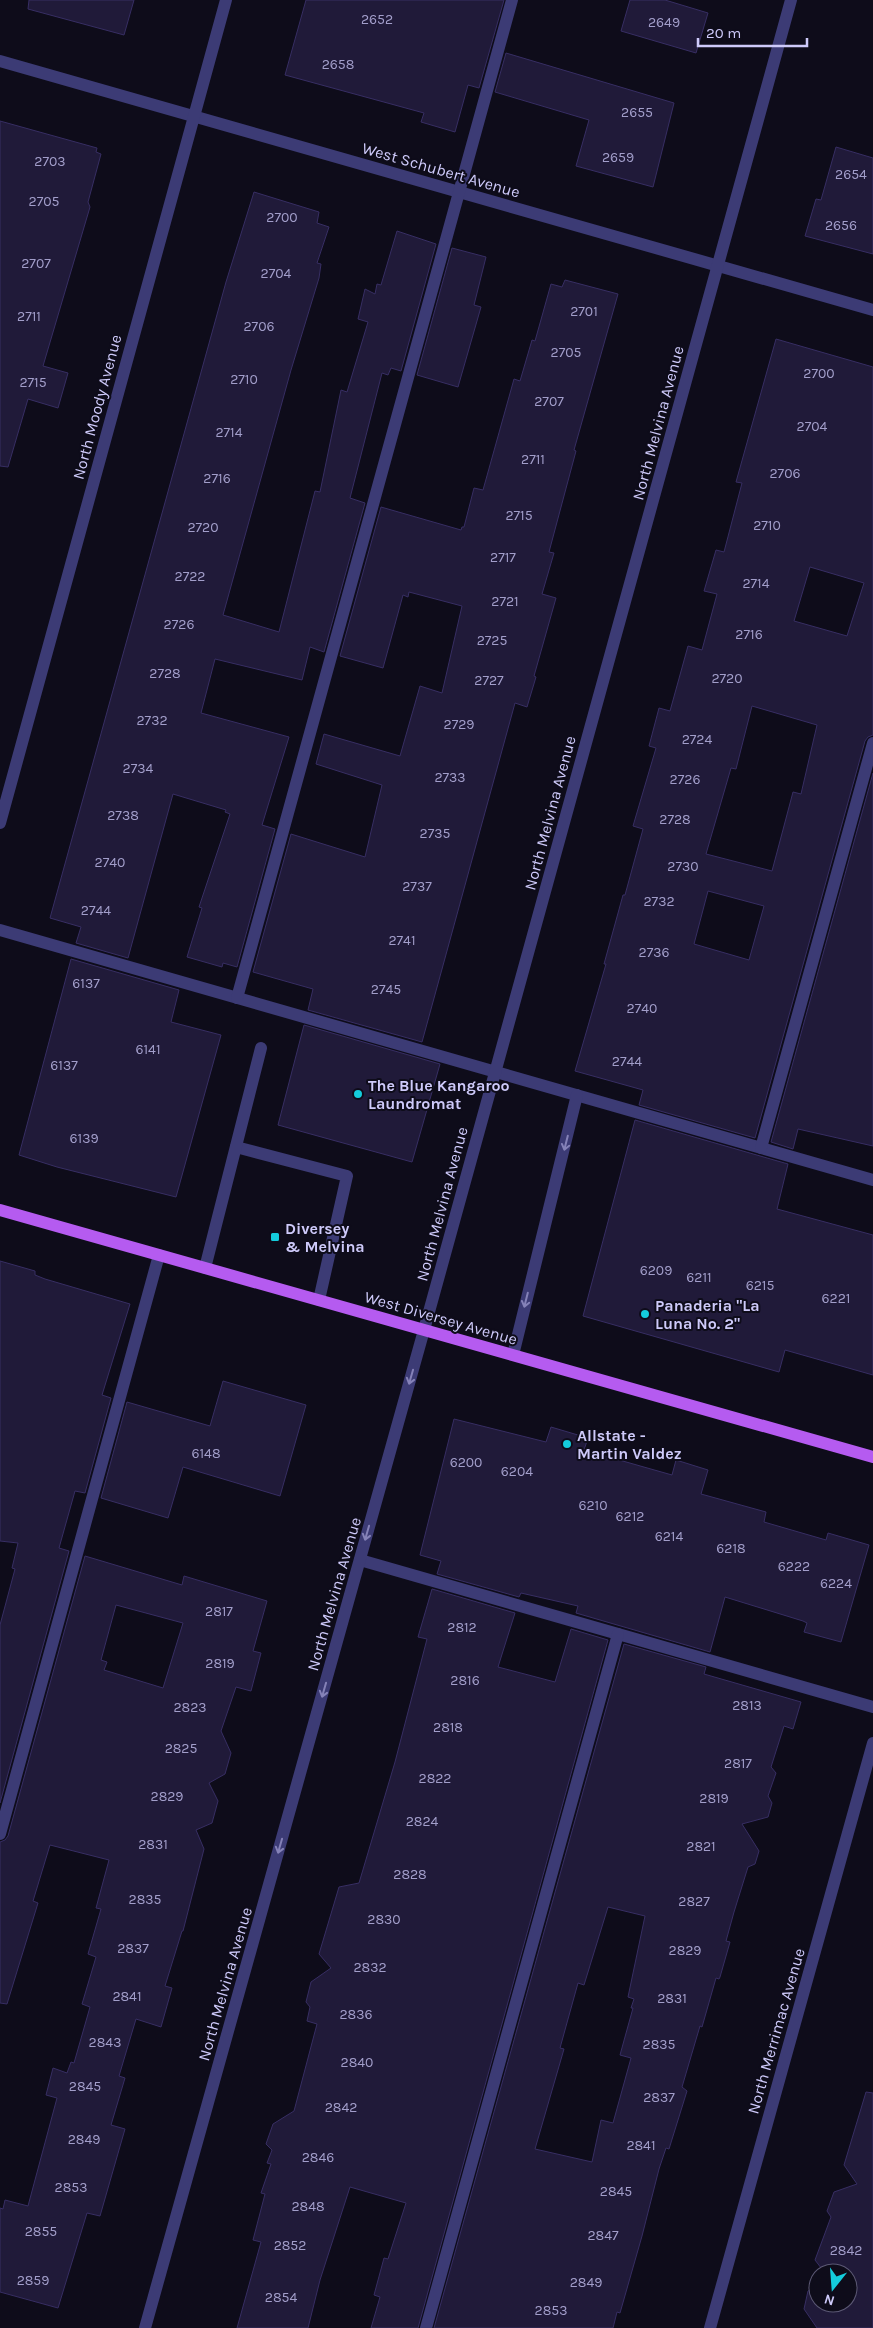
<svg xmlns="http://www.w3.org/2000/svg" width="873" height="2328" font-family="Karla,sans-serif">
<rect width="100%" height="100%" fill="#0e0c1a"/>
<g fill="#201a39" stroke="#372e63" fill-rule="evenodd">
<polygon points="29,0 134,0 124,35 28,9"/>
<polygon points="306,0 504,0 479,88 468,85 455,132 421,122 424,113 285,75"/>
<polygon points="630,0 665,0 708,13 696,53 621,31"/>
<polygon points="506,53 674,103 653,187 576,166 589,120 495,92"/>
<polygon points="0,121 97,148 96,152 101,154 88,202 90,207 43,366 68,373 58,408 28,399 8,467 0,466"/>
<polygon points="836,147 873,158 873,254 805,236 816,199 821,200"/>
<polygon points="254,192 319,212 317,223 329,227 317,263 321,264 319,278 291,370 223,615 279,632 315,491 320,492 341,390 347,392 368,322 358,319 365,289 375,294 377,284 381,285 397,231 436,244 401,371 391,368 388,375 382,373 350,498 365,503 324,652 310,647 302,680 215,659 201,713 289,737 262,825 275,829 237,967 223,963 222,967 187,957 202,908 199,907 230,814 225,812 226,810 173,794 128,958 76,943 81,927 50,918 226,282"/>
<polygon points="452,248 486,257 474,305 481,307 458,387 417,375"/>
<polygon points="565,280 618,294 574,450 576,451 549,552 554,553 542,594 556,598 534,676 536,677 527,707 515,703 422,1042 308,1010 313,989 253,972 291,834 365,857 382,785 316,764 324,734 400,756 420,686 442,693 462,606 409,592 408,597 403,595 383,668 340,656 381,507 461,530 462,527 464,527 474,488 483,490 514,379 520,381 532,340 535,341 551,284 562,287"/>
<path d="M776,339L873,367V735L868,737L865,741L755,1138L639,1105L643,1090L575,1071L606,964H604L623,895H625L643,829L633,826L656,748L649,746L659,708L670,711L688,646L702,650L717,594L704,591L716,550L724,552L742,483L736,482ZM810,567L864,583L847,636L794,621ZM752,706L817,725L801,794L793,792L772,871L706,854L731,768L736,769ZM708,891L764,906L749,960L694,944Z"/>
<polygon points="873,773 873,1146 798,1129 793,1149 771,1142"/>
<polygon points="71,959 179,990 171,1022 221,1035 176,1197 57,1167 19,1155"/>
<polygon points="304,1025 440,1064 412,1162 278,1125"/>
<polygon points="635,1120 788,1164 777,1209 873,1235 873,1375 785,1350 779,1372 583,1316"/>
<polygon points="0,1261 35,1271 35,1275 45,1279 130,1304 102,1395 111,1398 85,1493 75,1491 59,1548 69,1551 0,1803 0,1625 15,1569 12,1568 18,1543 0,1541"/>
<polygon points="223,1381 306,1405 280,1496 183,1467 168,1518 101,1498 127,1402 210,1426"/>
<polygon points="454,1419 546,1442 551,1427 588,1438 584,1450 672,1475 676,1460 708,1470 701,1494 766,1512 764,1522 826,1540 828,1533 869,1545 841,1642 804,1632 807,1623 803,1621 725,1597 710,1652 576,1613 578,1606 521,1593 519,1597 437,1574 441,1561 420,1555"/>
<path d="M85,1556L182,1585L184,1576L267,1601L253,1651L261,1653L251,1691L236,1687L221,1731L231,1753L225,1774L209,1783L218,1801L212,1823L196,1830L204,1849L183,1931H182L165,1986L172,1988L161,2027L136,2019L119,2076L125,2078L111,2125L125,2129L100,2216L87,2213L58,2308L0,2292V2208L3,2209L5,2200L28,2206L57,2098L46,2095L53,2068L67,2073L71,2062L74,2063L90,2007L82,2004L96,1957L88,1954L101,1909L96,1908L109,1860L50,1845L33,1901L38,1903L7,2004L0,2003V1842L5,1840L8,1836ZM116,1605L183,1623L163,1688L104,1670L107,1662L101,1660Z"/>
<polygon points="432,1589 515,1613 498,1667 555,1682 571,1629 608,1640 418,2328 371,2328 380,2297 374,2295 384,2258 388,2259 406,2203 350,2187 320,2280 308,2328 237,2328 261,2242 253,2240 265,2194 261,2193 271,2164 267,2163 272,2150 266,2144 273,2124 294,2111 317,2024 307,2021 310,2007 306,2002 311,1982 331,1968 319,1954 339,1887 359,1883 395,1762 427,1639 418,1637"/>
<path d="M624,1644L706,1667L704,1674L801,1702L793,1729L784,1726L771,1767L776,1773L768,1796L772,1803L768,1817L742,1824L759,1851L755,1864L748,1867L734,1912L726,1941L730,1942L720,1977L719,1979L716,1978L702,2027L700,2026L682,2087L687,2091L669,2149L666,2148L659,2169L642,2236L620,2313L617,2312L613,2328H434ZM608,1907L645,1916L628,1997L634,1999L631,2008H633L620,2055L631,2058L613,2123L601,2120L592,2162L535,2149L564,2049L560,2048L578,1983L584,1985Z"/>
<polygon points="866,2092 873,2093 873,2328 817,2328 804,2309 808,2291 818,2285 818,2303 848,2303 848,2273 825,2273 815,2260 831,2217 827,2211 834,2192 857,2184 844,2165"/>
</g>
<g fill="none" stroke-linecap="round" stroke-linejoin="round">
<g stroke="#3c3b75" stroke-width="12">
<polyline points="0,61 873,310"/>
<polyline points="0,823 226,0"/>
<polyline points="0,930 873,1180"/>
<polyline points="237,998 512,0"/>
<polyline points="236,1147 347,1176 319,1300"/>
<polyline points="761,1148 873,743"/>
<polyline points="205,1268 261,1048"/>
<polyline points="513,1355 577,1095"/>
<polyline points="360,1560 873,1707"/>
<polyline points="0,1834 159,1255"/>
<polyline points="145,2328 424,1330 791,0"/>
<polyline points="426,2328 618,1634"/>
<polyline points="710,2328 873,1743"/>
</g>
<polyline stroke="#b55bf0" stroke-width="12" points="0,1210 873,1457"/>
</g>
<defs><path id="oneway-shaft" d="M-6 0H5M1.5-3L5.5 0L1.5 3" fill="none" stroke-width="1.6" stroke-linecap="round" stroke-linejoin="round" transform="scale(1.25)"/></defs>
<g stroke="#8582b8">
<use href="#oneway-shaft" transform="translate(566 1143) rotate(104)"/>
<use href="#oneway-shaft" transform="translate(526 1300) rotate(104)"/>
<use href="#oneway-shaft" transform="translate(411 1377) rotate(106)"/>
<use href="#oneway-shaft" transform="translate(367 1533) rotate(106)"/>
<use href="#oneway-shaft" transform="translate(324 1690) rotate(106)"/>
<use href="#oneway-shaft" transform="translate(280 1846) rotate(106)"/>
</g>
<g fill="#14ccdc" stroke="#0e0c1a" stroke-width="2">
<circle cx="358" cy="1094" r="5"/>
<rect x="270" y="1232" width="10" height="10" rx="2.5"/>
<circle cx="645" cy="1314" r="5"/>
<circle cx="567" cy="1444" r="5"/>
</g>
<g text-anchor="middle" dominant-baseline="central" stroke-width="4" stroke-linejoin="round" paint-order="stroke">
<g font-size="14" fill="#a29eca">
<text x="377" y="19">2652</text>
<text x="664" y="22">2649</text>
<text x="338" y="64">2658</text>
<text x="637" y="112">2655</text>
<text x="618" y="157">2659</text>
<text x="50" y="161">2703</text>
<text x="851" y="174">2654</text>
<text x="44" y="201">2705</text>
<text x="282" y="217">2700</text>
<text x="841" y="225">2656</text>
<text x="36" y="263">2707</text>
<text x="276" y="273">2704</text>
<text x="584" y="311">2701</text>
<text x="29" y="316">2711</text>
<text x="259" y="326">2706</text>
<text x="566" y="352">2705</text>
<text x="819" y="373">2700</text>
<text x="244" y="379">2710</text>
<text x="33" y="382">2715</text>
<text x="549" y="401">2707</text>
<text x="812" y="426">2704</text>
<text x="229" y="432">2714</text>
<text x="533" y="459">2711</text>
<text x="785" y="473">2706</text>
<text x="217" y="478">2716</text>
<text x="519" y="515">2715</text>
<text x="767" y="525">2710</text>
<text x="203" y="527">2720</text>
<text x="503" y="557">2717</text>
<text x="190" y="576">2722</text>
<text x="756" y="583">2714</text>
<text x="505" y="601">2721</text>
<text x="179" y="624">2726</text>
<text x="749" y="634">2716</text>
<text x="492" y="640">2725</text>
<text x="165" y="673">2728</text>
<text x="727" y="678">2720</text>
<text x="489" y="680">2727</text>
<text x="152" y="720">2732</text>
<text x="459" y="724">2729</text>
<text x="697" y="739">2724</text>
<text x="138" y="768">2734</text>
<text x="450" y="777">2733</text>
<text x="685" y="779">2726</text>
<text x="123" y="815">2738</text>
<text x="675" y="819">2728</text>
<text x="435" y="833">2735</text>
<text x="110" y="862">2740</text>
<text x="683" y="866">2730</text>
<text x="417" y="886">2737</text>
<text x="659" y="901">2732</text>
<text x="96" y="910">2744</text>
<text x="402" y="940">2741</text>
<text x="654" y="952">2736</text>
<text x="86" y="983">6137</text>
<text x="386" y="989">2745</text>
<text x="642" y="1008">2740</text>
<text x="148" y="1049">6141</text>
<text x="627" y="1061">2744</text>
<text x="64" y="1065">6137</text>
<text x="84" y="1138">6139</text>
<text x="656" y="1270">6209</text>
<text x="699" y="1277">6211</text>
<text x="760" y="1285">6215</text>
<text x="836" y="1298">6221</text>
<text x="206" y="1453">6148</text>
<text x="466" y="1462">6200</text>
<text x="517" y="1471">6204</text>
<text x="593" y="1505">6210</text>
<text x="630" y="1516">6212</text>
<text x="669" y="1536">6214</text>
<text x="731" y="1548">6218</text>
<text x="794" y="1566">6222</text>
<text x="836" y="1583">6224</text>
<text x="219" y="1611">2817</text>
<text x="462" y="1627">2812</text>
<text x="220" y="1663">2819</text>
<text x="465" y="1680">2816</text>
<text x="747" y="1705">2813</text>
<text x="190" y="1707">2823</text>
<text x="448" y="1727">2818</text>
<text x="181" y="1748">2825</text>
<text x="738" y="1763">2817</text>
<text x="435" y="1778">2822</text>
<text x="167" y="1796">2829</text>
<text x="714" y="1798">2819</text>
<text x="422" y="1821">2824</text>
<text x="153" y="1844">2831</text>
<text x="701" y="1846">2821</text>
<text x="410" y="1874">2828</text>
<text x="145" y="1899">2835</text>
<text x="694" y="1901">2827</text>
<text x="384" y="1919">2830</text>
<text x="133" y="1948">2837</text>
<text x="685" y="1950">2829</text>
<text x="370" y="1967">2832</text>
<text x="127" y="1996">2841</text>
<text x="672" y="1998">2831</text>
<text x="356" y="2014">2836</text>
<text x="105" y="2042">2843</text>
<text x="659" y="2044">2835</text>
<text x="357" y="2062">2840</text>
<text x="85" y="2086">2845</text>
<text x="659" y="2097">2837</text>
<text x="341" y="2107">2842</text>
<text x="84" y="2139">2849</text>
<text x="641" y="2145">2841</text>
<text x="318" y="2157">2846</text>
<text x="71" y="2187">2853</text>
<text x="616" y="2191">2845</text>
<text x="308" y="2206">2848</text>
<text x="41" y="2231">2855</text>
<text x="603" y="2235">2847</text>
<text x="290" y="2245">2852</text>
<text x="846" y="2250">2842</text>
<text x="33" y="2280">2859</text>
<text x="586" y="2282">2849</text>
<text x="281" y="2297">2854</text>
<text x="551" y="2310">2853</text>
</g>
<g font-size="16" fill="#cecafa" stroke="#0e0c1a">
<text transform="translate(441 170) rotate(16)">West Schubert Avenue</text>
<text transform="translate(97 407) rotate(-75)">North Moody Avenue</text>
<text transform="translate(658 423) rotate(-75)">North Melvina Avenue</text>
<text transform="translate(550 813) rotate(-75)">North Melvina Avenue</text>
<text transform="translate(442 1204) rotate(-75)">North Melvina Avenue</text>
<text transform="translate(441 1318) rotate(16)">West Diversey Avenue</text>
<text transform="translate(334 1594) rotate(-74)">North Melvina Avenue</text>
<text transform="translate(225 1984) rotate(-74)">North Melvina Avenue</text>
<text transform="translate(776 2031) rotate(-74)">North Merrimac Avenue</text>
</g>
<g font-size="16" font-weight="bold" fill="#cecafa" stroke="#0e0c1a" text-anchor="start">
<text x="368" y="1085">The Blue Kangaroo<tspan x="368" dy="18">Laundromat</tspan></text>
<text x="285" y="1228">Diversey<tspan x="285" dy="18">&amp; Melvina</tspan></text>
<text x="655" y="1305">Panaderia "La<tspan x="655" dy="18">Luna No. 2"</tspan></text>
<text x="577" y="1435">Allstate -<tspan x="577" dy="18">Martin Valdez</tspan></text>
</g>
</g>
<g transform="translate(833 2288) rotate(197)"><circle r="24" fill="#0e0c1a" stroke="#5b5874"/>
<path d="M0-4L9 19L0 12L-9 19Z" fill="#14ccdc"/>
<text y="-8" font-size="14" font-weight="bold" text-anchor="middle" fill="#cecafa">N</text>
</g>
<path d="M698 38v8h109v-8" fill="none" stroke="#cecafa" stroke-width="2.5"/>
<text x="706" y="38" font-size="15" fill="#cecafa" stroke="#0e0c1a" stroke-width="4" paint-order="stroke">20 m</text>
</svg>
